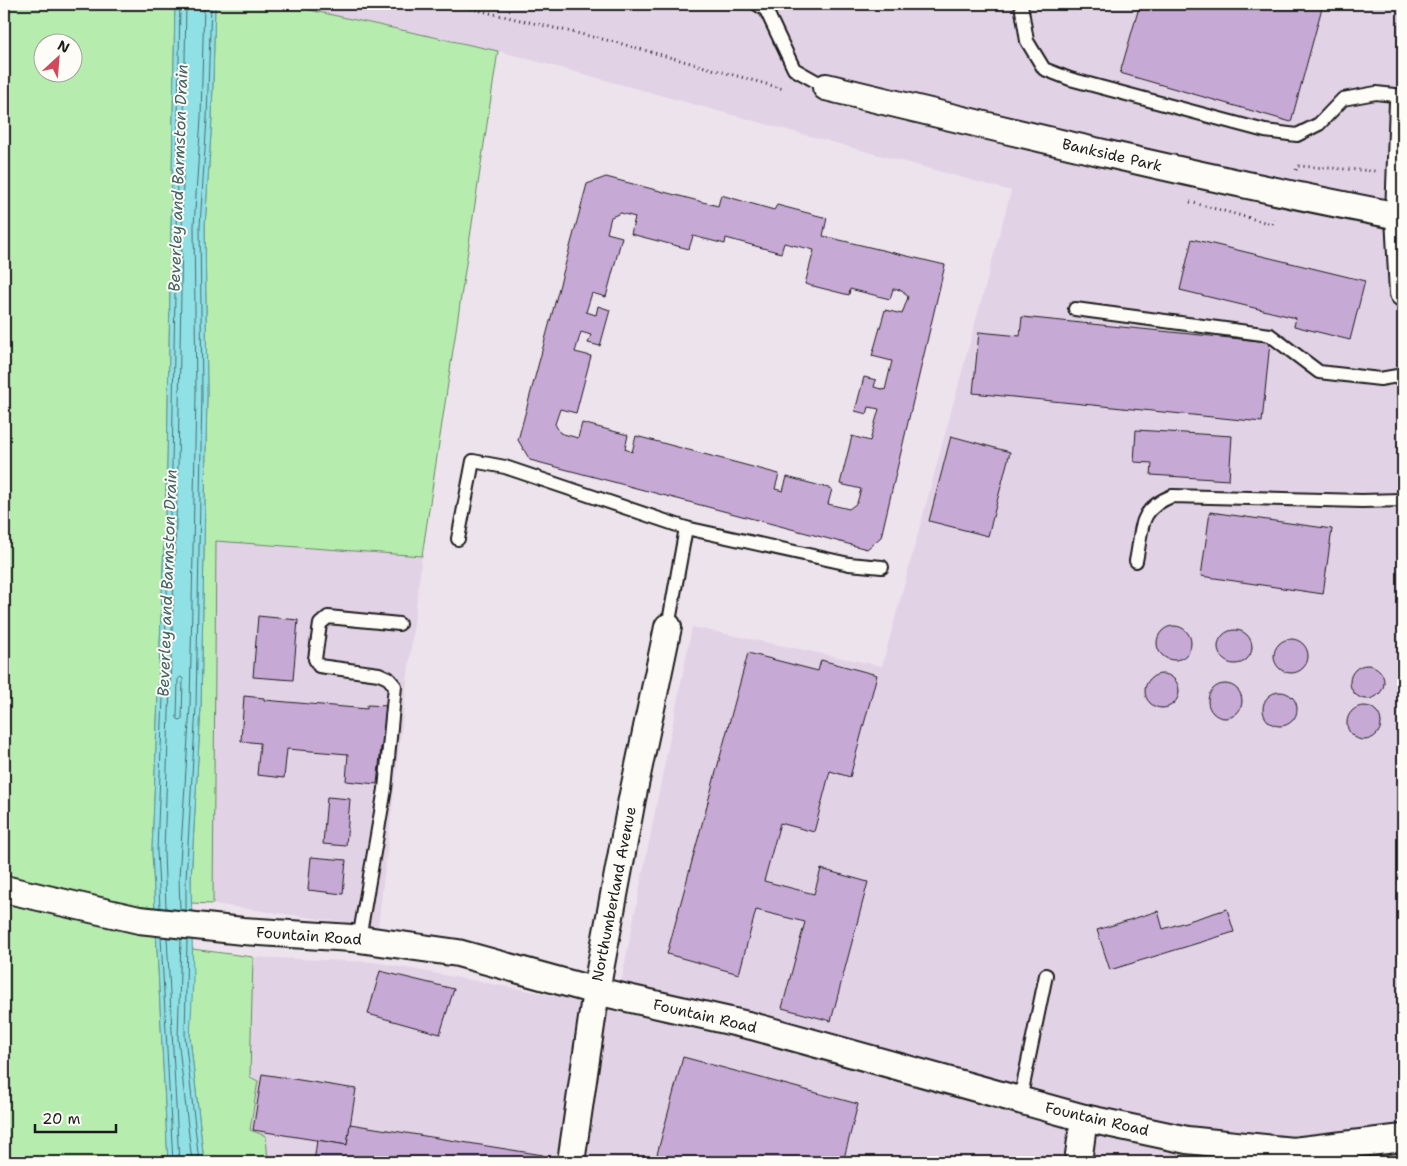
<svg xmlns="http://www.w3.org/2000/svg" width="1407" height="1166" font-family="'Shantell Sans',sans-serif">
<rect width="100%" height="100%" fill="#ede3ed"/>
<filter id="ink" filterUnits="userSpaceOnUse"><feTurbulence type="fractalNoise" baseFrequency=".02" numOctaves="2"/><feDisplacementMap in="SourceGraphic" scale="10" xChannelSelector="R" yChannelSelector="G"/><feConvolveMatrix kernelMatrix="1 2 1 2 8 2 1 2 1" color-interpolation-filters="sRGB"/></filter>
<g filter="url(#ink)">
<g fill="#e2d2e6">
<polygon points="282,4 1403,4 1403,1162 268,1162 266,1136 250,1131 258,1081 250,1077 253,957 374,962 616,1007 692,627 882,666 1011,191 498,51"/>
<polygon points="216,541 422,556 378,927 213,904"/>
</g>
<g fill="#b6edaf" stroke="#698466" fill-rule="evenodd">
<path d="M4,4H175L167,466L152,851L168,1162H4ZM42,42H72V72H42Z"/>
<polygon points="215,4 282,4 498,51 422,556 216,541 213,904 191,903 191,879 201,707 207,394 205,226 212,118"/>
<polygon points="192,949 253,957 250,1077 258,1081 250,1130 266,1136 268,1162 204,1162 190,1037"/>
</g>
<polygon fill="#8fe1e6" stroke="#619295" points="175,4 215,4 212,118 205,226 207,394 201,707 191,879 193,981 190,1037 204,1162 168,1162 152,851 167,466"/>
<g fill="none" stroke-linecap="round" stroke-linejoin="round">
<g stroke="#4a6b6d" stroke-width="1">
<polygon points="181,677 183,679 182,719 179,720 177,718 178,680"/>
<polyline points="160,908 157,851 172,466 180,4"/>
<polyline points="166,908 164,851 178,466 186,4"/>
<polyline points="180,910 179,878 190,707 196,394 194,226 201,117 204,4"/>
<polyline points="186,911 186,879 196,707 202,394 200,226 207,118 211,4"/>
<polyline points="161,937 173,1162"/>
<polyline points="167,937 179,1162"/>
<polyline points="181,939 178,1038 192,1162"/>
<polyline points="187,940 185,1037 199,1162"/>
</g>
</g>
<g fill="#c7a9d6" stroke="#1c1c1c" fill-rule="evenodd">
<polygon points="1140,4 1323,4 1291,122 1120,73"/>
<path d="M606,177L718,206L721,195L774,210L777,205L827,218L823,236L945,265L881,537L867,549L530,460L518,440L587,184ZM621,213L635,217L631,234L689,249L693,236L725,244L726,238L781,253L784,243L814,250L805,284L849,295L850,289L890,299L893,289L902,290L908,297L902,314L885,310L872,356L892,361L885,390L874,387L876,380L864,377L855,411L867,414L869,407L879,409L870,441L852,436L840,484L861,489L857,503L849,509L828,504L832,489L787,477L783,491L775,489L779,474L636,436L632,452L625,449L628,435L582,423L578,438L560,433L555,424L560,409L576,413L591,356L575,352L581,332L591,335L588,343L600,346L610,310L598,306L596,315L586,312L592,293L606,297L622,237L607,233L611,217Z"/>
<polygon points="1192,239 1365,281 1350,340 1294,326 1296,318 1180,290"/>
<polygon points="1022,317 1270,342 1262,422 973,393 979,332 1020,336"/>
<polygon points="1136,430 1232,436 1229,480 1151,475 1152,463 1134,462"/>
<polygon points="951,436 1010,452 988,536 929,521"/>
<polygon points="1210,512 1332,529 1323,594 1201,576"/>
<polygon points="258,616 298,620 293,680 253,677"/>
<circle cx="1174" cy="643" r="17"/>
<circle cx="1235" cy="647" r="17"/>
<circle cx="1291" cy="656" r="17"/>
<polygon points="748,653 818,671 821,660 877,675 850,777 830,771 814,832 780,823 764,881 814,894 821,869 868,882 831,1021 782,1008 805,922 756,910 739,974 667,954"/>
<circle cx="1367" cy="682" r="17"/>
<circle cx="1162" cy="691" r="17"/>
<circle cx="1225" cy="701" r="17"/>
<circle cx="1280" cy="709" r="17"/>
<polygon points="244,696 264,698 264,700 367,709 367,705 389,706 385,747 381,747 377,784 346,781 348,754 287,749 284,778 257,775 260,743 241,741"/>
<circle cx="1364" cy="723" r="17"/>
<polygon points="327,797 350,799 346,846 323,844"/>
<polygon points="311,857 346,860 343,894 308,890"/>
<polygon points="1227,909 1234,932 1110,970 1097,930 1158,911 1163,929"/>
<polygon points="380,971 454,989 440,1034 368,1014"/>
<polygon points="683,1057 858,1104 843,1162 655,1162"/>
<polygon points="262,1074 356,1089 347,1145 253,1130"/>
<polygon points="350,1124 543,1155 542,1162 314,1162 317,1140 347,1145"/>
</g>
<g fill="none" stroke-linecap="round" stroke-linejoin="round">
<g stroke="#1c1c1c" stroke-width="16">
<g id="lane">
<polyline points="757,4 766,10 794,69 826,87"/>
<polyline points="1021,4 1027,41 1044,69 1070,79 1265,131 1297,135 1319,124 1343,99 1376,93 1403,96"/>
<polyline points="1075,309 1270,335 1319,372 1380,379 1403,375"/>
<polyline points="458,539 473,461 505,467 686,528 849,564 882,567"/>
<path d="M1136,561C1143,528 1137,510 1172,496L1362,501L1403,500"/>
<polyline points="668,627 686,528"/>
<polyline points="359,939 385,789 395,686 388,678 379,674 319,666 315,659 320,624 328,617 399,624"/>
<polyline points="1020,1100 1046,975"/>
</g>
</g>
<g stroke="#1c1c1c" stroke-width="30">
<g id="street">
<path d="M826,87C1016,133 1207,179 1399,216"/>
<polyline points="1403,102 1399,216 1403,293"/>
<polyline points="4,889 139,920 243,931 352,938 458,953 596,991 752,1026 1084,1118 1187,1140 1293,1151 1403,1138"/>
<polyline points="571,1162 596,991 632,799 668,627"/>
<polyline points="1078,1162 1084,1118"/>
</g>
</g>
<g stroke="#1c1c1c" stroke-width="3" stroke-dasharray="1 4" stroke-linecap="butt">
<polyline points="451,4 615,42 784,89"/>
<polyline points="1296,170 1298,166 1375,171"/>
<polyline points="1190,202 1272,224 1274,219"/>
</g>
<use href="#lane" stroke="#fdfcf7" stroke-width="12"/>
<use href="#street" stroke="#fdfcf7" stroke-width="26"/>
</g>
</g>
<g text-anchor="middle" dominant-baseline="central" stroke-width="4" stroke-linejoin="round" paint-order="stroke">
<g font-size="15" fill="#1c1c1c" stroke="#fdfcf7">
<text transform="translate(1112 155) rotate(13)">Bankside Park</text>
<text transform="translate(614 894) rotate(-79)">Northumberland Avenue</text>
<text transform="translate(309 936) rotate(4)">Fountain Road</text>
<text transform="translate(705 1016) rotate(13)">Fountain Road</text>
<text transform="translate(1097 1119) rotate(13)">Fountain Road</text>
</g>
<g font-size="16" font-style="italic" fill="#446163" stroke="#fdfcf7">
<text transform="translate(178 178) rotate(-88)">Beverley and Barmston Drain</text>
<text transform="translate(167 583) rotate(-88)">Beverley and Barmston Drain</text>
</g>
</g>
<rect width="1407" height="1166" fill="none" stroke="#fdfcf7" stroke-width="20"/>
<rect x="10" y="10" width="1387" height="1146" fill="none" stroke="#1c1c1c" stroke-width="2" filter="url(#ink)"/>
<g transform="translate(58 58) rotate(26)"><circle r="24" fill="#fdfcf7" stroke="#a3a29f"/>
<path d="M0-4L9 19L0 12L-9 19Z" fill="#d1495b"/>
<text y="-8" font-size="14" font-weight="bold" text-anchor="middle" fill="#1c1c1c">N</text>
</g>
<path d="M35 1124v8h81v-8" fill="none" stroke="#1c1c1c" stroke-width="2.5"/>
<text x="42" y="1124" font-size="15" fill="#1c1c1c" stroke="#fdfcf7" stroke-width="4" paint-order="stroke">20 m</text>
</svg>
